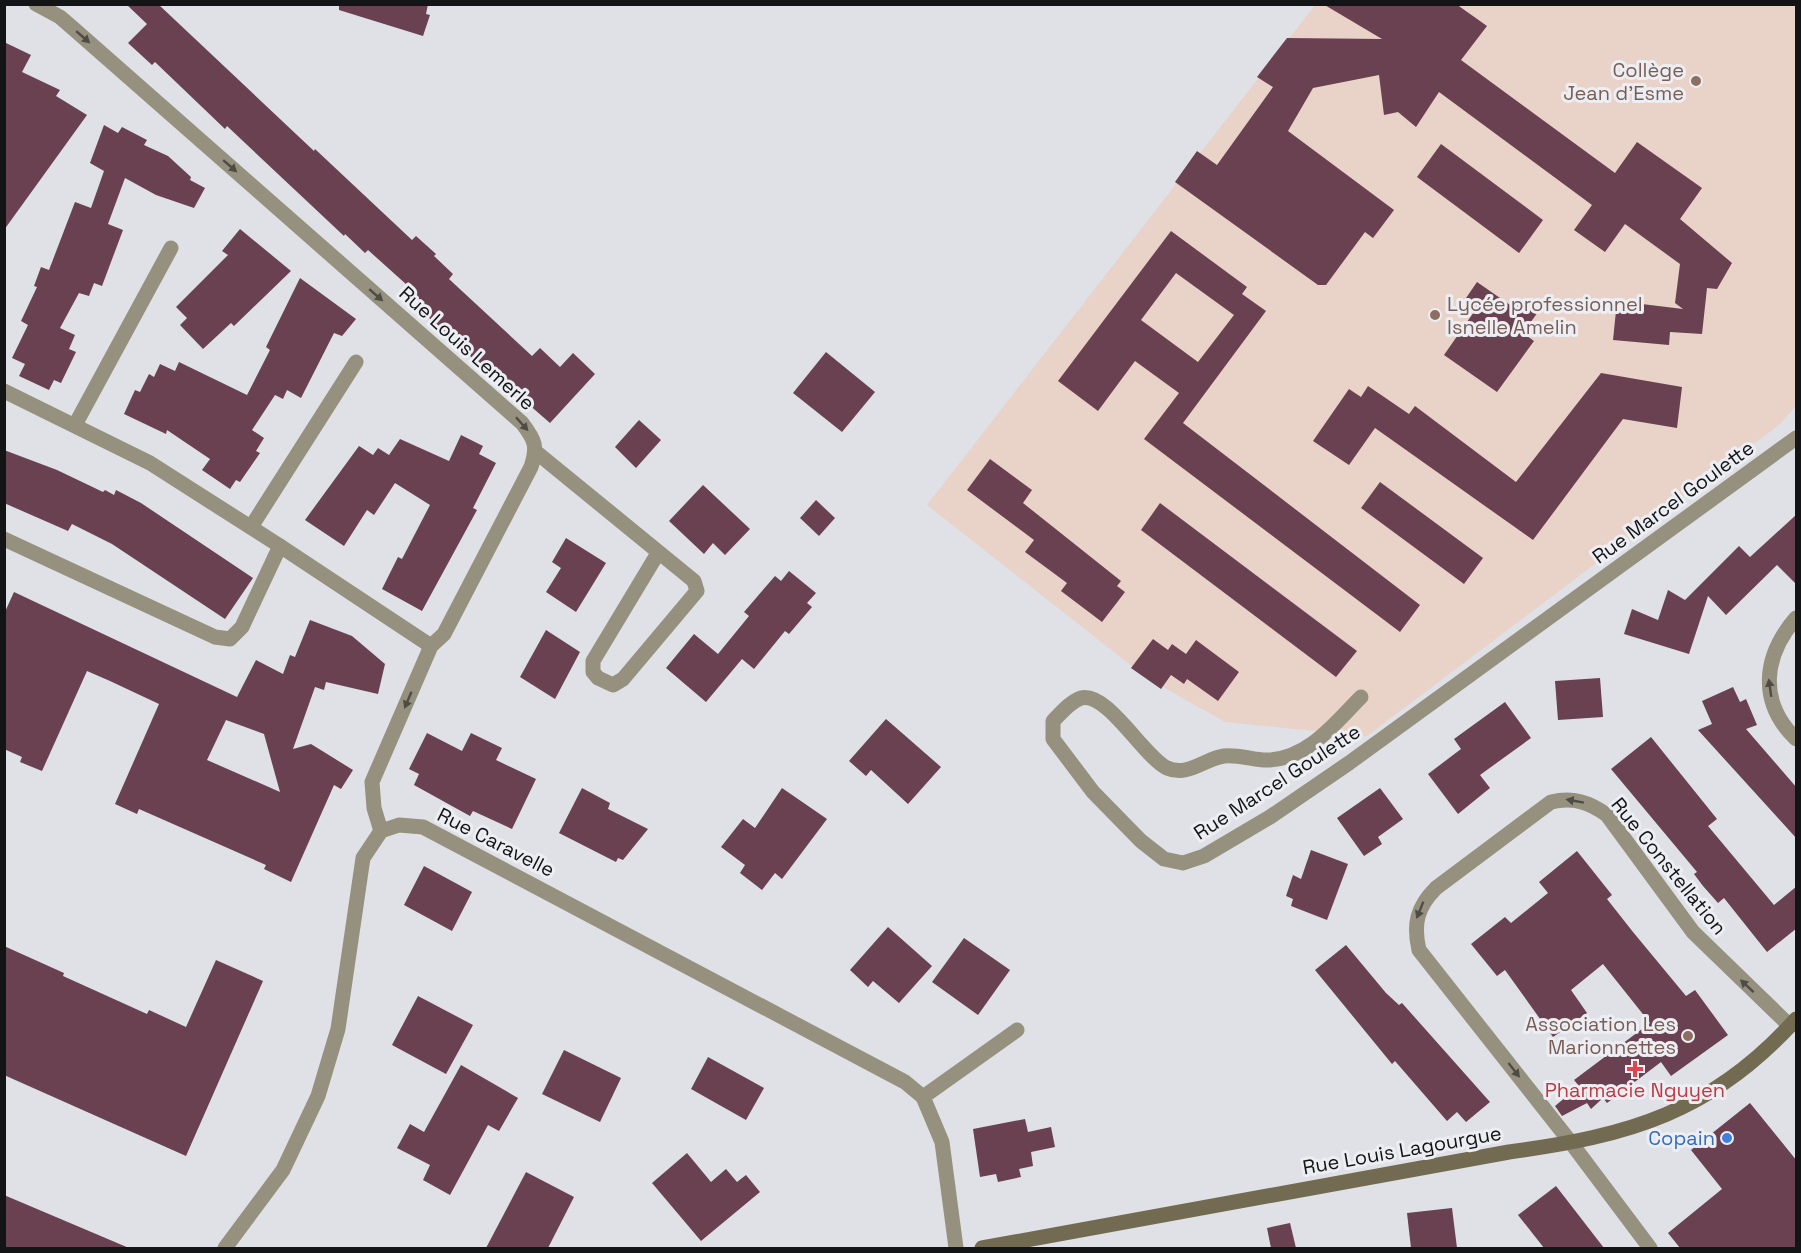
<svg xmlns="http://www.w3.org/2000/svg" width="1801" height="1253" font-family="'Space Grotesk',sans-serif">
<rect width="100%" height="100%" fill="#dfe1e6"/>
<polygon fill="#e9d2c7" points="1315,5 1796,5 1796,406 1779,425 1367,736 1225,722 1147,678 927,505"/>
<g fill="#694150" fill-rule="evenodd">
<polygon points="126,4 158,4 314,151 315,149 412,240 416,236 436,254 434,256 453,274 449,279 532,356 540,348 560,367 573,353 595,374 550,423 527,403 524,406 401,292 407,285 368,250 365,253 345,234 344,236 227,126 225,129 155,62 152,65 128,43 147,24"/>
<polygon points="339,4 428,4 426,14 430,15 423,36 339,10"/>
<polygon points="1323,4 1456,4 1487,26 1461,60 1615,173 1637,142 1702,188 1680,219 1732,263 1717,289 1707,288 1702,334 1670,332 1669,345 1613,340 1617,301 1683,309 1675,303 1680,264 1625,224 1605,252 1574,230 1592,205 1439,92 1416,127 1398,112 1384,115 1379,75 1313,88 1288,131 1394,210 1373,238 1365,232 1326,285 1318,285 1175,182 1197,151 1217,165 1273,87 1257,77 1287,38 1382,39"/>
<polygon points="4,42 31,55 22,72 60,90 56,96 87,115 4,230"/>
<polygon points="104,125 118,133 122,127 147,140 144,145 168,156 191,177 190,180 205,188 194,208 156,195 125,178 108,224 123,230 102,286 94,283 89,296 79,293 60,328 75,335 69,349 76,352 61,383 54,380 49,390 19,376 25,364 12,358 28,325 21,321 37,287 34,286 41,267 49,270 75,202 91,208 104,171 90,163"/>
<polygon points="1441,144 1543,220 1519,253 1417,177"/>
<polygon points="240,229 291,271 234,326 231,323 203,349 180,325 187,318 176,307 228,255 222,251"/>
<path d="M1171,231L1247,287L1242,294L1266,311L1183,423L1420,605L1400,632L1144,439L1179,393L1135,361L1098,411L1058,381ZM1176,273L1234,315L1198,362L1141,320Z"/>
<polygon points="300,278 356,319 342,336 334,333 301,398 287,390 283,399 275,395 252,430 264,438 256,451 260,453 240,482 236,480 230,489 202,470 210,459 167,430 166,434 124,414 135,390 140,392 149,374 154,377 160,364 175,371 179,362 247,395 270,350 266,347"/>
<polygon points="1477,282 1513,307 1519,300 1538,312 1523,333 1534,341 1497,392 1444,355 1476,309 1464,301"/>
<polygon points="826,352 875,392 842,432 793,393"/>
<polygon points="1601,373 1682,387 1677,428 1623,419 1533,540 1375,428 1349,465 1313,441 1349,389 1361,397 1368,386 1409,414 1415,406 1516,482"/>
<polygon points="639,420 661,440 636,468 615,447"/>
<polygon points="461,435 483,446 479,454 496,463 473,508 477,510 422,611 382,589 398,557 402,559 430,505 395,483 374,515 367,510 344,546 305,520 359,446 373,455 378,448 389,455 400,439 449,461"/>
<polygon points="4,450 57,470 103,492 105,490 114,495 116,490 141,503 253,578 225,619 112,544 72,524 68,531 4,503"/>
<polygon points="990,459 1032,490 1023,503 1121,581 1117,586 1125,592 1102,622 1061,591 1067,583 1025,552 1034,540 967,490"/>
<polygon points="1380,482 1483,558 1464,584 1361,508"/>
<polygon points="703,485 750,529 725,555 713,543 704,554 669,521"/>
<polygon points="816,500 835,518 819,536 800,518"/>
<polygon points="1160,503 1357,651 1336,677 1141,530"/>
<polygon points="1797,514 1797,585 1777,565 1726,615 1708,596 1689,654 1624,634 1632,609 1658,620 1668,590 1685,600 1739,546 1750,557"/>
<polygon points="566,538 606,563 576,612 546,592 561,568 552,562"/>
<polygon points="789,571 816,593 807,603 812,607 789,634 785,631 754,669 742,659 706,702 666,668 694,634 718,654 749,616 744,612 775,576 781,581"/>
<path d="M14,592L237,697L256,660L283,674L290,655L295,657L310,620L352,636L385,664L378,694L326,682L324,690L315,687L293,749L311,744L353,770L341,789L334,785L291,882L264,869L266,865L139,809L137,814L115,804L159,704L110,681L87,671L42,771L20,762L22,757L4,749V614ZM226,720L264,734L280,792L207,760Z"/>
<polygon points="546,630 580,652 555,699 520,677"/>
<polygon points="1153,639 1168,650 1172,644 1186,654 1196,640 1239,672 1218,701 1187,679 1184,684 1171,675 1161,689 1131,668"/>
<polygon points="1600,678 1603,717 1558,720 1555,681"/>
<polygon points="1733,687 1740,702 1746,699 1757,725 1746,729 1797,788 1797,839 1698,730 1712,724 1702,701"/>
<polygon points="1505,702 1531,738 1480,775 1490,788 1458,814 1428,774 1461,749 1454,739"/>
<polygon points="886,719 941,767 908,804 871,770 866,776 849,761"/>
<polygon points="427,733 462,751 471,733 502,748 496,760 536,779 512,829 473,811 470,816 414,785 419,774 409,769"/>
<polygon points="1651,737 1717,819 1708,826 1774,905 1797,886 1797,928 1767,952 1724,898 1718,903 1703,886 1694,874 1697,872 1611,769"/>
<polygon points="582,788 610,803 608,809 648,829 623,860 618,858 616,862 559,833"/>
<polygon points="782,788 827,819 782,879 775,873 762,890 740,873 745,865 721,847 743,819 755,828"/>
<polygon points="1380,788 1403,819 1378,837 1382,844 1364,856 1337,818"/>
<polygon points="1311,850 1348,864 1327,920 1291,906 1293,899 1286,896 1293,875 1301,879"/>
<polygon points="1577,851 1612,895 1607,899 1633,932 1686,996 1695,990 1728,1035 1671,1076 1661,1062 1607,1103 1603,1098 1591,1109 1587,1103 1562,1116 1555,1106 1579,1086 1574,1080 1650,1023 1603,964 1571,990 1587,1013 1553,1037 1505,970 1497,976 1471,944 1505,917 1511,923 1548,893 1539,882"/>
<polygon points="424,866 472,892 452,931 404,905"/>
<polygon points="888,927 932,966 899,1003 873,981 868,987 850,970"/>
<polygon points="964,938 1010,970 978,1015 932,982"/>
<polygon points="1346,945 1386,993 1399,1005 1402,1003 1490,1102 1466,1122 1457,1112 1447,1121 1395,1061 1392,1064 1315,970"/>
<polygon points="4,946 64,973 63,976 147,1014 149,1010 186,1027 216,960 263,981 186,1156 4,1075"/>
<polygon points="418,996 473,1025 446,1074 392,1045"/>
<polygon points="564,1050 621,1078 600,1122 542,1094"/>
<polygon points="708,1057 764,1088 746,1120 691,1089"/>
<polygon points="461,1065 518,1098 499,1131 488,1125 450,1195 423,1180 430,1165 397,1148 410,1124 424,1132"/>
<polygon points="1750,1103 1797,1161 1797,1248 1680,1248 1668,1233 1722,1189 1691,1150"/>
<polygon points="1025,1119 1028,1132 1051,1127 1055,1147 1031,1152 1033,1166 1019,1169 1021,1177 998,1182 996,1174 980,1177 973,1129"/>
<polygon points="687,1153 711,1182 726,1169 737,1182 746,1175 760,1192 701,1241 652,1183"/>
<polygon points="526,1172 574,1197 548,1248 486,1248"/>
<polygon points="1556,1186 1604,1248 1544,1248 1518,1215"/>
<polygon points="4,1195 129,1248 4,1248"/>
<polygon points="1452,1208 1457,1248 1411,1248 1407,1213"/>
<polygon points="1290,1223 1296,1248 1271,1248 1267,1228"/>
</g>
<g fill="none" stroke-linecap="round" stroke-linejoin="round">
<g stroke="#96917f" stroke-width="15">
<path d="M36,4L60,17L75,30L522,423C535,440 538,446 531,467L444,634L431,646L372,782L374,808L381,831"/>
<polyline points="4,391 150,463 280,546 431,646"/>
<polyline points="75,425 171,248"/>
<polyline points="536,452 694,581 697,591 623,679 613,685 598,678 593,672 593,661 658,553"/>
<polyline points="251,527 356,362"/>
<polyline points="4,539 215,637 230,639 242,627 280,546"/>
<path d="M1796,618C1763,656 1758,702 1796,739"/>
<path d="M1361,697C1335,723 1309,758 1269,760C1255,761 1239,754 1224,756C1204,759 1188,777 1167,768C1143,756 1107,691 1081,698C1070,702 1061,713 1053,721V739L1093,792L1141,841L1164,859L1183,863L1204,856L1270,817L1349,763L1796,438"/>
<polyline points="923,1097 1017,1030"/>
<polyline points="225,1248 283,1170 318,1096 338,1029 363,858 381,831 399,825 423,827 905,1082 923,1097 942,1142 956,1248"/>
<path d="M1650,1248L1572,1144L1419,950C1413,924 1417,907 1436,888L1551,802C1573,797 1589,802 1607,815L1693,932L1790,1026"/>
</g>
<path stroke="#726b51" stroke-width="15" d="M982,1248L1509,1152C1629,1136 1713,1112 1796,1019"/>
</g>
<defs><path id="oneway-solid" d="M-6-.8H1V-3.2L6.5 0L1 3.2V.8H-6Z" transform="scale(1.5)"/></defs>
<g fill="#4e4c45">
<use href="#oneway-solid" transform="translate(83 37) rotate(41)"/>
<use href="#oneway-solid" transform="translate(230 166) rotate(41)"/>
<use href="#oneway-solid" transform="translate(376 295) rotate(41)"/>
<use href="#oneway-solid" transform="translate(522 424) rotate(48)"/>
<use href="#oneway-solid" transform="translate(1770 688) rotate(-98)"/>
<use href="#oneway-solid" transform="translate(408 700) rotate(113)"/>
<use href="#oneway-solid" transform="translate(1575 801) rotate(-170)"/>
<use href="#oneway-solid" transform="translate(1420 910) rotate(112)"/>
<use href="#oneway-solid" transform="translate(1747 986) rotate(-137)"/>
<use href="#oneway-solid" transform="translate(1514 1070) rotate(52)"/>
</g>
<g fill="#8d6e63" stroke="#edeef3" stroke-width="2">
<circle cx="1696" cy="81" r="6"/>
<circle cx="1435" cy="315" r="6"/>
<circle cx="1688" cy="1036" r="6"/>
</g>
<path fill="#e0444e" stroke="#edeef3" stroke-width="2" d="M1632 1060h6v6h6v6h-6v6h-6v-6h-6v-6h6z"/>
<circle fill="#3f7fe0" stroke="#edeef3" stroke-width="2" cx="1727" cy="1138" r="6"/>
<g text-anchor="middle" dominant-baseline="central" stroke-width="6" stroke-linejoin="round" paint-order="stroke">
<g font-size="20" fill="#785e54" stroke="#edeef3" text-anchor="end">
<text x="1684" y="70">Collège<tspan x="1684" dy="23">Jean d'Esme</tspan></text>
<text x="1447" y="304" text-anchor="start">Lycée professionnel<tspan x="1447" dy="23">Isnelle Amelin</tspan></text>
<text x="1676" y="1024">Association Les<tspan x="1676" dy="23">Marionnettes</tspan></text>
</g>
<g font-size="20" fill="#131415" stroke="#edeef3">
<text transform="translate(467 348) rotate(42)">Rue Louis Lemerle</text>
<text transform="translate(1673 502) rotate(-36)">Rue Marcel Goulette</text>
<text transform="translate(1277 782) rotate(-33)">Rue Marcel Goulette</text>
<text transform="translate(496 842) rotate(27)">Rue Caravelle</text>
<text transform="translate(1669 866) rotate(51)">Rue Constellation</text>
<text transform="translate(1402 1150) rotate(-10)">Rue Louis Lagourgue</text>
</g>
<g font-size="20" fill="#be3a42" stroke="#edeef3">
<text x="1635" y="1090">Pharmacie Nguyen</text>
</g>
<g font-size="20" fill="#366cbe" stroke="#edeef3" text-anchor="end">
<text x="1715" y="1138">Copain</text>
</g>
</g>
<rect width="1801" height="1253" fill="none" stroke="#131415" stroke-width="12"/>
</svg>
